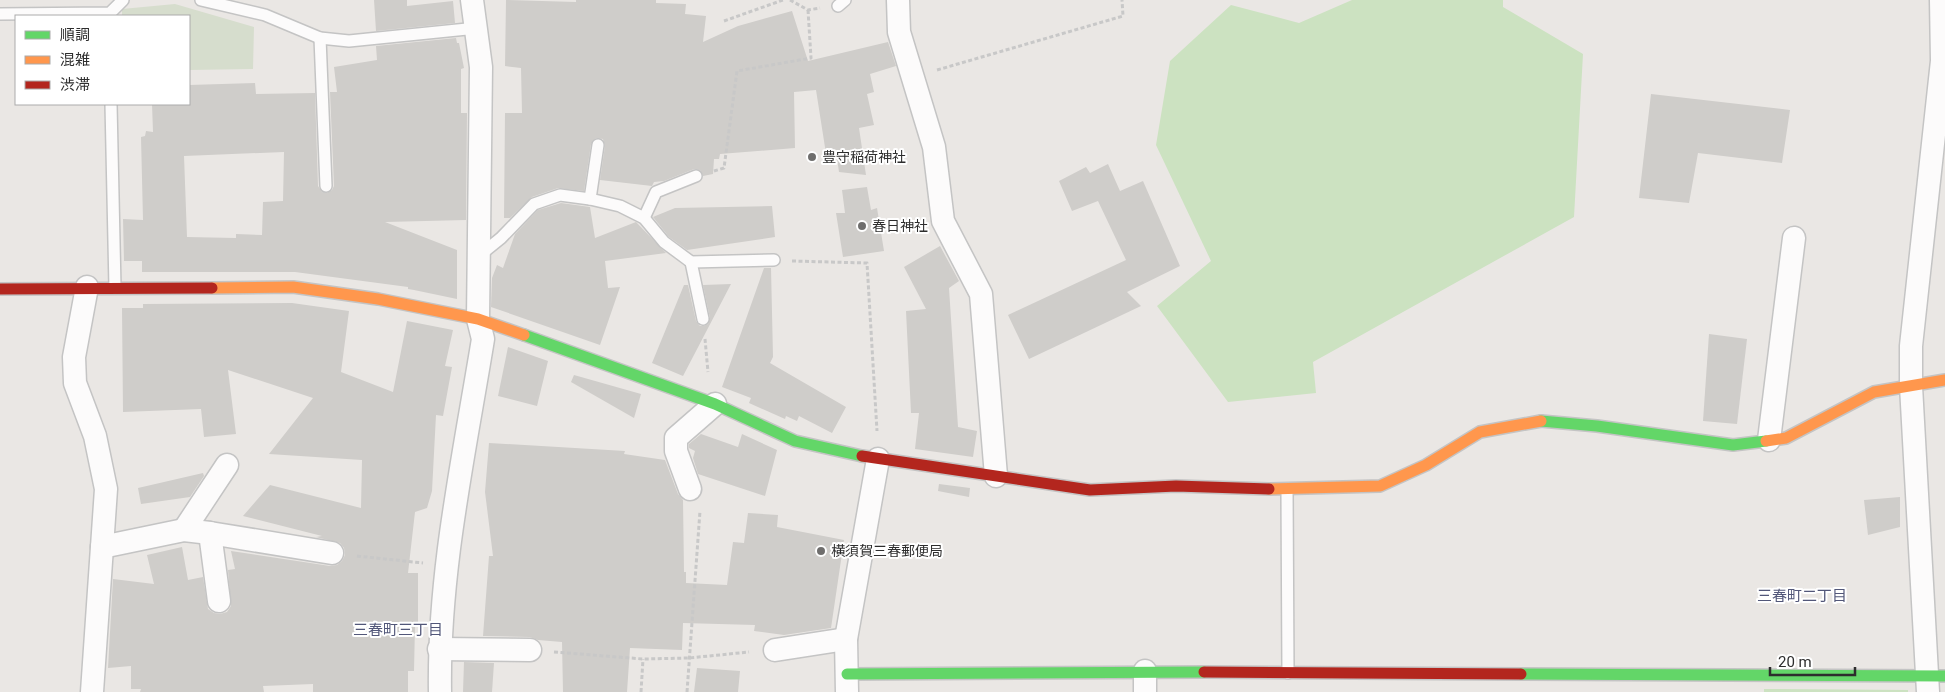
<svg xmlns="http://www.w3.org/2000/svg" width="1945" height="692" font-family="Roboto,'Noto Sans JP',sans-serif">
<rect width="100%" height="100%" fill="#eae7e4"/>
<g fill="#cce2c1">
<polygon points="1352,0 1503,0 1503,7 1583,54 1574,217 1313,362 1316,393 1228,402 1157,306 1211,261 1156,145 1170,61 1231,5 1299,23"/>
<polygon points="1764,689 1908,690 1908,692 1764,692"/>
</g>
<polygon fill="#d6ddcd" points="175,4 254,27 253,69 189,70 189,16 122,16 122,9"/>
<g fill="#cfcdca" fill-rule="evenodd">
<polygon points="374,0 407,0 407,6 453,1 455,23 376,31"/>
<polygon points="506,0 576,2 576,0 656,0 656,3 686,4 685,14 706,16 703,42 738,26 792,11 808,61 888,42 896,66 870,74 874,92 867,94 874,125 859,128 866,175 839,172 837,158 827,160 816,90 794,92 795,148 720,154 719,159 714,159 713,174 703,176 700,170 694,169 664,181 654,182 652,186 600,180 605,146 603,139 596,138 591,144 584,191 558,188 532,197 510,218 504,218 505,113 522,113 521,68 505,66"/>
<path d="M456,38L457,43H459L464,68L461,69V113H467L466,220L385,222L457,250V299L414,290L408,289V287L295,272H142V261H124L123,219L143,220L141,137L145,136L146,131L153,132L152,104H189V85L255,83L256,94L315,93L318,186L322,192L327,193L332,190L334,186L330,92H337L334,67L377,60L376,46ZM284,152L283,201L263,202L262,235L236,234V238L187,237L184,156Z"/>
<polygon points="1651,94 1790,110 1782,163 1698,153 1689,203 1639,198"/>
<polygon points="1108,164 1120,191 1143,181 1180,266 1127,292 1141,306 1029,359 1008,315 1126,260 1098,201 1072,211 1059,181 1086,167 1090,173"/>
<polygon points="867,187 871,210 877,208 884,251 843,257 836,213 845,213 842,190"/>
<polygon points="561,203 590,207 595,238 636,222 666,253 605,261 608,288 620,287 600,345 491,307 492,278 497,265 503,268 515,234 538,210"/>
<polygon points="772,206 775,237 687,250 669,237 653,217 675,208"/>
<polygon points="940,246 959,281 949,288 958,427 977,431 973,457 915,449 919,413 911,413 906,311 926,309 904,267"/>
<polygon points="764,268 771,268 773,357 770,363 846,407 832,433 799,416 797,421 786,416 785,419 749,403 751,398 722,387"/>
<polygon points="731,284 683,376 652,363 684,285 688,285 696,321 700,326 704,326 708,324 710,318 703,285"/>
<polygon points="292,303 349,311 341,372 393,392 407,321 453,330 445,366 452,367 443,416 436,415 432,491 427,508 415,512 408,573 418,573 418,625 415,625 414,671 408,671 408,692 313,692 313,684 263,686 264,692 140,692 141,689 131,689 131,666 108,668 113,579 154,584 147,555 182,547 188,580 203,577 208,609 214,613 220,614 227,612 231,606 228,570 235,569 231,551 330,566 337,565 342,561 345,555 344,548 340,543 316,537 322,536 243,516 270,485 361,508 362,460 269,454 313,398 228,370 236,434 204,437 201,409 123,412 122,308 143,308 143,304"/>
<polygon points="1709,334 1747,339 1737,424 1703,421"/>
<polygon points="508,347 548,361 537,406 498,396"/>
<polygon points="574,375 641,394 634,418 571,382"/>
<polygon points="701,434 738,447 742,434 777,450 765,496 698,474 693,458 695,451 689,448 689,444"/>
<polygon points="489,443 625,451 624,454 665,460 678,494 683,500 684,572 686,572 686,583 727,585 733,542 744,543 748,513 778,515 777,527 844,540 831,628 784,635 754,631 755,625 683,623 682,650 630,648 627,692 563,692 562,642 538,640 530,637 483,636 489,556 493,556 485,492"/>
<polygon points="203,473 204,476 190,497 141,504 138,488"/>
<polygon points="939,484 970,488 969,497 938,491"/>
<polygon points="1900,497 1900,527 1868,535 1864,500"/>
<polygon points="464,662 494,663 492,692 463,692"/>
<polygon points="697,668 740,671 738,692 694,692"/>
</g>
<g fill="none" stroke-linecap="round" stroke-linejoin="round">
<g stroke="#c4c4c4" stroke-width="14">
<g id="lane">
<polyline points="201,0 265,15 320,38 349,41 477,28"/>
<polyline points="838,6 845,0"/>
<polyline points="0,14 110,13 123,0"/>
<polyline points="320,38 326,186"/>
<polyline points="111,104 115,288"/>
<polyline points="590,199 598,145"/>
<polyline points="644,218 656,192 696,176"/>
<polyline points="480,255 501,238 534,204 560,195 590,199 620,206 644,218 664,242 691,262 774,260"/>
<polyline points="691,262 703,319"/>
<polyline points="1287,489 1288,673"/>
</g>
</g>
<g stroke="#c4c4c4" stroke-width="25">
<g id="street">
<polyline points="898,0 899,32 934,147 943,221 981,294 996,476"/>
<polyline points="87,287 74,357 75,383 95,436 106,489 92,692"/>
<polyline points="1769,440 1794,238"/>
<polyline points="690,489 676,451 676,438 715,404"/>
<polyline points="184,530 227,465"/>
<polyline points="210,533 219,601"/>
<polyline points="102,547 184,530 210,533 332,553"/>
<polyline points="439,649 530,650"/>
<polyline points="775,650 846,639"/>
<polyline points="1145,671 1145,692"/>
<path d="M440,692C438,573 464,456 483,339L478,319L481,67L472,0"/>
<polyline points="847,692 846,639 878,459"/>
<polyline points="1928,692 1911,386 1911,346 1942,61 1941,0"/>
</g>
</g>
<g stroke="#c4c4c4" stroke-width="14">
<g id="fast">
<polyline points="524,335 715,404 795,441 862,456"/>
<polyline points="1541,421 1597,426 1733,445 1766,441"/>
<polyline points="847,674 1204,672"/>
<polyline points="1521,674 1945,676"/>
</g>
</g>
<g stroke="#c4c4c4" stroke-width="14">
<g id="slow">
<polyline points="212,288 293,287 378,299 478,319 524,335"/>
<polyline points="1766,441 1786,438 1874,392 1945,380"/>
<polyline points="1269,489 1380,486 1426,465 1480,432 1541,421"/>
</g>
</g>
<g stroke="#c4c4c4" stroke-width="14">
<g id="jam">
<polyline points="0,289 212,288"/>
<polyline points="862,456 1090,490 1176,486 1269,489"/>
<polyline points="1204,672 1521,674"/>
</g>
</g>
<g stroke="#c8c8c8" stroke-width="3" stroke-dasharray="4 2.5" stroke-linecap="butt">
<polyline points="790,0 808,10 820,8"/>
<polyline points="724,21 783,0"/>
<polyline points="937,70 1123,16 1122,0"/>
<polyline points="714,171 724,168 737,71 811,58 808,10"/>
<polyline points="792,261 867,263 877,431"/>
<polyline points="705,339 708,372"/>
<polyline points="357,556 423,563"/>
<polyline points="554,652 643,659 689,658 749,652"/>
<polyline points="641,692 643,659"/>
<polyline points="687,692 700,511"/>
</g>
<use href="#lane" stroke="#fcfbfb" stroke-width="11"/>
<use href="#street" stroke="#fcfbfb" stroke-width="22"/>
<use href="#fast" stroke="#63d668" stroke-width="11"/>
<use href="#slow" stroke="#ff974d" stroke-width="11"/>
<use href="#jam" stroke="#b3261e" stroke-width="11"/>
</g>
<g fill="#6f6e6d" stroke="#fff" stroke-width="2">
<circle cx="812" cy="157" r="5"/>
<circle cx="862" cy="226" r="5"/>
<circle cx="821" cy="551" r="5"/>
</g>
<g text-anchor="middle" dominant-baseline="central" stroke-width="4" stroke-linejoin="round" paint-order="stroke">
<g font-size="14" fill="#2d2d2d" stroke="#fff" text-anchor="start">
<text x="822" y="157">豊守稲荷神社</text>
<text x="872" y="226">春日神社</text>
<text x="831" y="551">横須賀三春郵便局</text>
</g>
<g font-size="15" fill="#525779" stroke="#fff">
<text x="1802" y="596">三春町二丁目</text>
<text x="398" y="630">三春町三丁目</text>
</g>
</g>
<rect x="15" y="15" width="175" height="90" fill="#ffffff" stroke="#ababab"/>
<rect x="25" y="31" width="25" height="8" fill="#63d668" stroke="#ababab"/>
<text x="60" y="40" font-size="15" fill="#2d2d2d">順調</text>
<rect x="25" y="56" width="25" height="8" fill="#ff974d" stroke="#ababab"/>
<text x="60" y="65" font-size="15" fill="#2d2d2d">混雑</text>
<rect x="25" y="81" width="25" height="8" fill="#b3261e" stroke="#ababab"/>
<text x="60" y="90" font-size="15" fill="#2d2d2d">渋滞</text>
<path d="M1770 667v8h85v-8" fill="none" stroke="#2d2d2d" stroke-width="2.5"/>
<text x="1778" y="667" font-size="15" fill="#2d2d2d" stroke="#ffffff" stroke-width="4" paint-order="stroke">20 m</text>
</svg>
